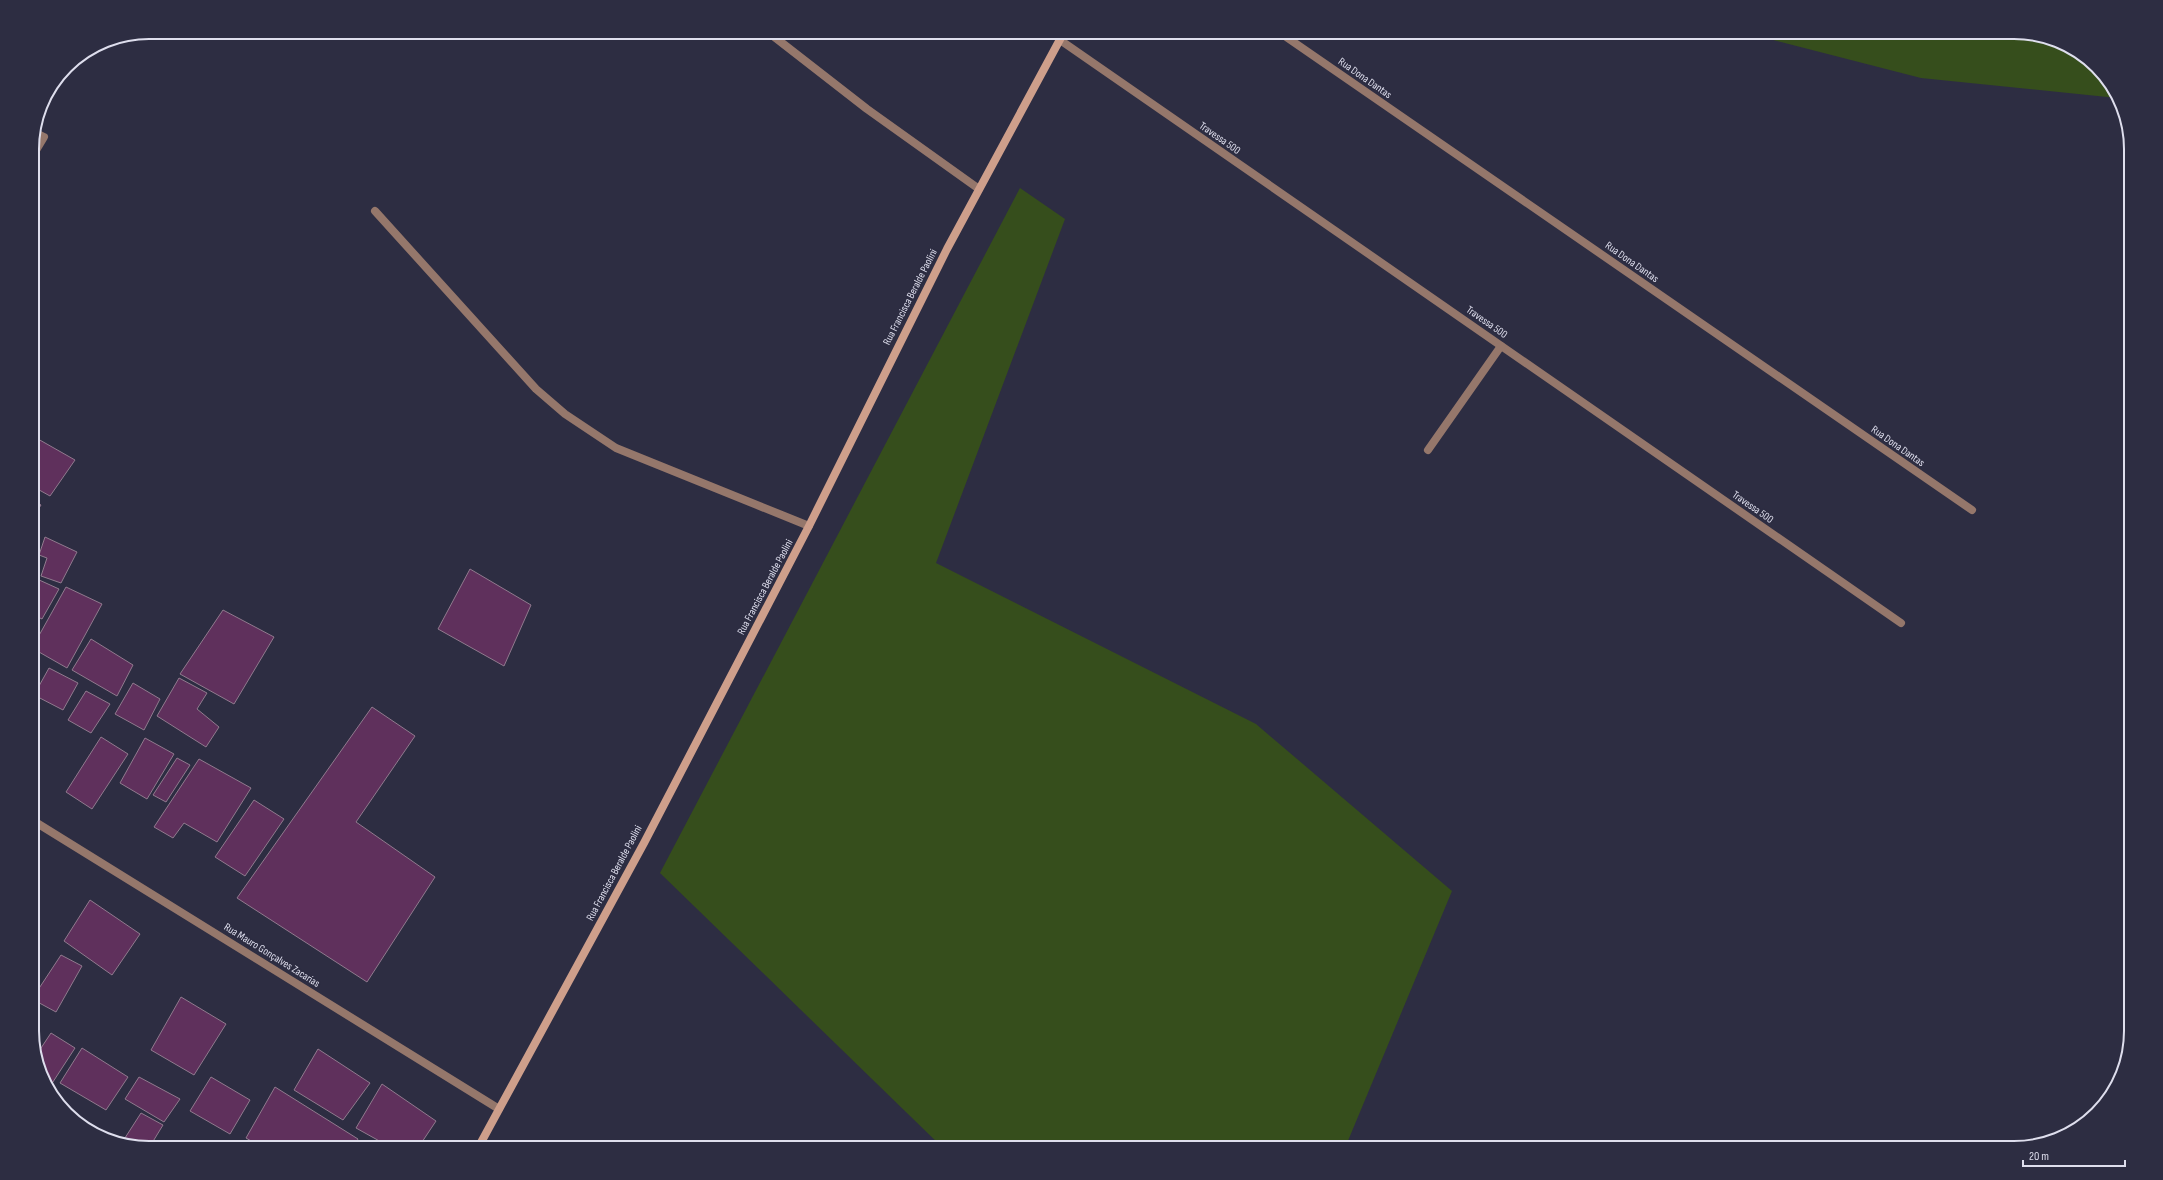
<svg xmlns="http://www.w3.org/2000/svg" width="2163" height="1180" font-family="'Sofia Sans Condensed',sans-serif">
<rect width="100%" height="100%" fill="#2d2d42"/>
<g fill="#364e1c">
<polygon points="1742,32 2014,32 2072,48 2115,90 2117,98 1921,78"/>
<polygon points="1020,188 1065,219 936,563 1256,724 1452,891 1345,1148 943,1148 660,873"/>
</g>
<g fill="#5f305c" stroke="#907a8e">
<polygon points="38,439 75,460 50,496 32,486 32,448"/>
<polygon points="32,500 41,505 32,519"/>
<polygon points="45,537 77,552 61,583 41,576 47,558 39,555"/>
<polygon points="470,569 531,605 504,666 438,629"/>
<polygon points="37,579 59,589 42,619 32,614 32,589"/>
<polygon points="66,587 102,604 67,668 32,648"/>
<polygon points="223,610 274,637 234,704 180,674"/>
<polygon points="91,639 133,665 117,696 72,670"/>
<polygon points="49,668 78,683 63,710 34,695"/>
<polygon points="179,678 207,693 197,709 219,727 206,747 157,716"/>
<polygon points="133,683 160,699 144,730 115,714"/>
<polygon points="86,691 110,704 91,733 68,720"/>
<polygon points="372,707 415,736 356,822 435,877 367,982 237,898"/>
<polygon points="101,737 128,754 92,809 66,792"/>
<polygon points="145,738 174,754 147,799 120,783"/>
<polygon points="177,758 190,765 166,802 153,795"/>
<polygon points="199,759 251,788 217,842 184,823 173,838 154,827"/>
<polygon points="254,800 284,819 245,876 215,857"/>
<polygon points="90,900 140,934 112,975 64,941"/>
<polygon points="61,955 82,966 56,1012 32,999"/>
<polygon points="181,997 226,1024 194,1075 151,1050"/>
<polygon points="51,1033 75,1048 49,1088 37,1054"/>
<polygon points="82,1048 128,1077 106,1110 60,1083"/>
<polygon points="318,1049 370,1083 343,1120 294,1090"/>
<polygon points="139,1077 180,1099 164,1122 125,1099"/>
<polygon points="211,1077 250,1100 230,1134 190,1111"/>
<polygon points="382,1084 436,1121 418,1148 392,1148 356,1128"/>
<polygon points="275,1087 358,1139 353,1148 263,1148 246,1138"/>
<polygon points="141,1113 163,1125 149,1148 123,1141"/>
</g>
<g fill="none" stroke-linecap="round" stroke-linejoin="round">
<polyline stroke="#95776b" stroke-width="8" points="375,211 536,389 565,414 616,448 809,526"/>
<g stroke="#95776b" stroke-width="8">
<polyline points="768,32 867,109 979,189"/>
<polyline points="1279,32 1972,510"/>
<polyline points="1060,40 1901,623"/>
<polyline points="32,157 44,137 34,132"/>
<polyline points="1428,450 1501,346"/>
<polyline points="32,820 499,1109"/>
</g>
<polyline stroke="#ce9f8b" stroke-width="8" points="478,1148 644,843 809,526 947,249 1064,32"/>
</g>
<g text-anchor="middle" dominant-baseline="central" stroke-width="3" stroke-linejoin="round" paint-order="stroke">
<g font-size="11" fill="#dedeed" stroke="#2d2d42">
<text transform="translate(1365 78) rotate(35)">Rua Dona Dantas</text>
<text transform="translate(1220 138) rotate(35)">Travessa 500</text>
<text transform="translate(1632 262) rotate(35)">Rua Dona Dantas</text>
<text transform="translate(910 297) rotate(-63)">Rua Francisca Beralde Paolini</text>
<text transform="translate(1487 322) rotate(35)">Travessa 500</text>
<text transform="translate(1898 446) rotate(35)">Rua Dona Dantas</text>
<text transform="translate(1753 507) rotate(35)">Travessa 500</text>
<text transform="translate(765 587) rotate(-62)">Rua Francisca Beralde Paolini</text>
<text transform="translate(614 873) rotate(-62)">Rua Francisca Beralde Paolini</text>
<text transform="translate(272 955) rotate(32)">Rua Mauro Gonçalves Zacarias</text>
</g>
</g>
<path d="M0 0H2163V1180H0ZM149 39H2014A110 110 0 0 1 2124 149V1031A110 110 0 0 1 2014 1141H149A110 110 0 0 1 39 1031V149A110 110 0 0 1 149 39Z" fill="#2d2d42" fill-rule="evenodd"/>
<path fill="none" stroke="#dedeed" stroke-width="2" d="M149 39H2014A110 110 0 0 1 2124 149V1031A110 110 0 0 1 2014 1141H149A110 110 0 0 1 39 1031V149A110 110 0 0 1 149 39Z"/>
<path d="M2023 1160v6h102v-6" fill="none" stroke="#dedeed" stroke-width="2"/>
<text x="2029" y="1160" font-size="12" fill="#dedeed" stroke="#2d2d42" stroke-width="3" paint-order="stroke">20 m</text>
</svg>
